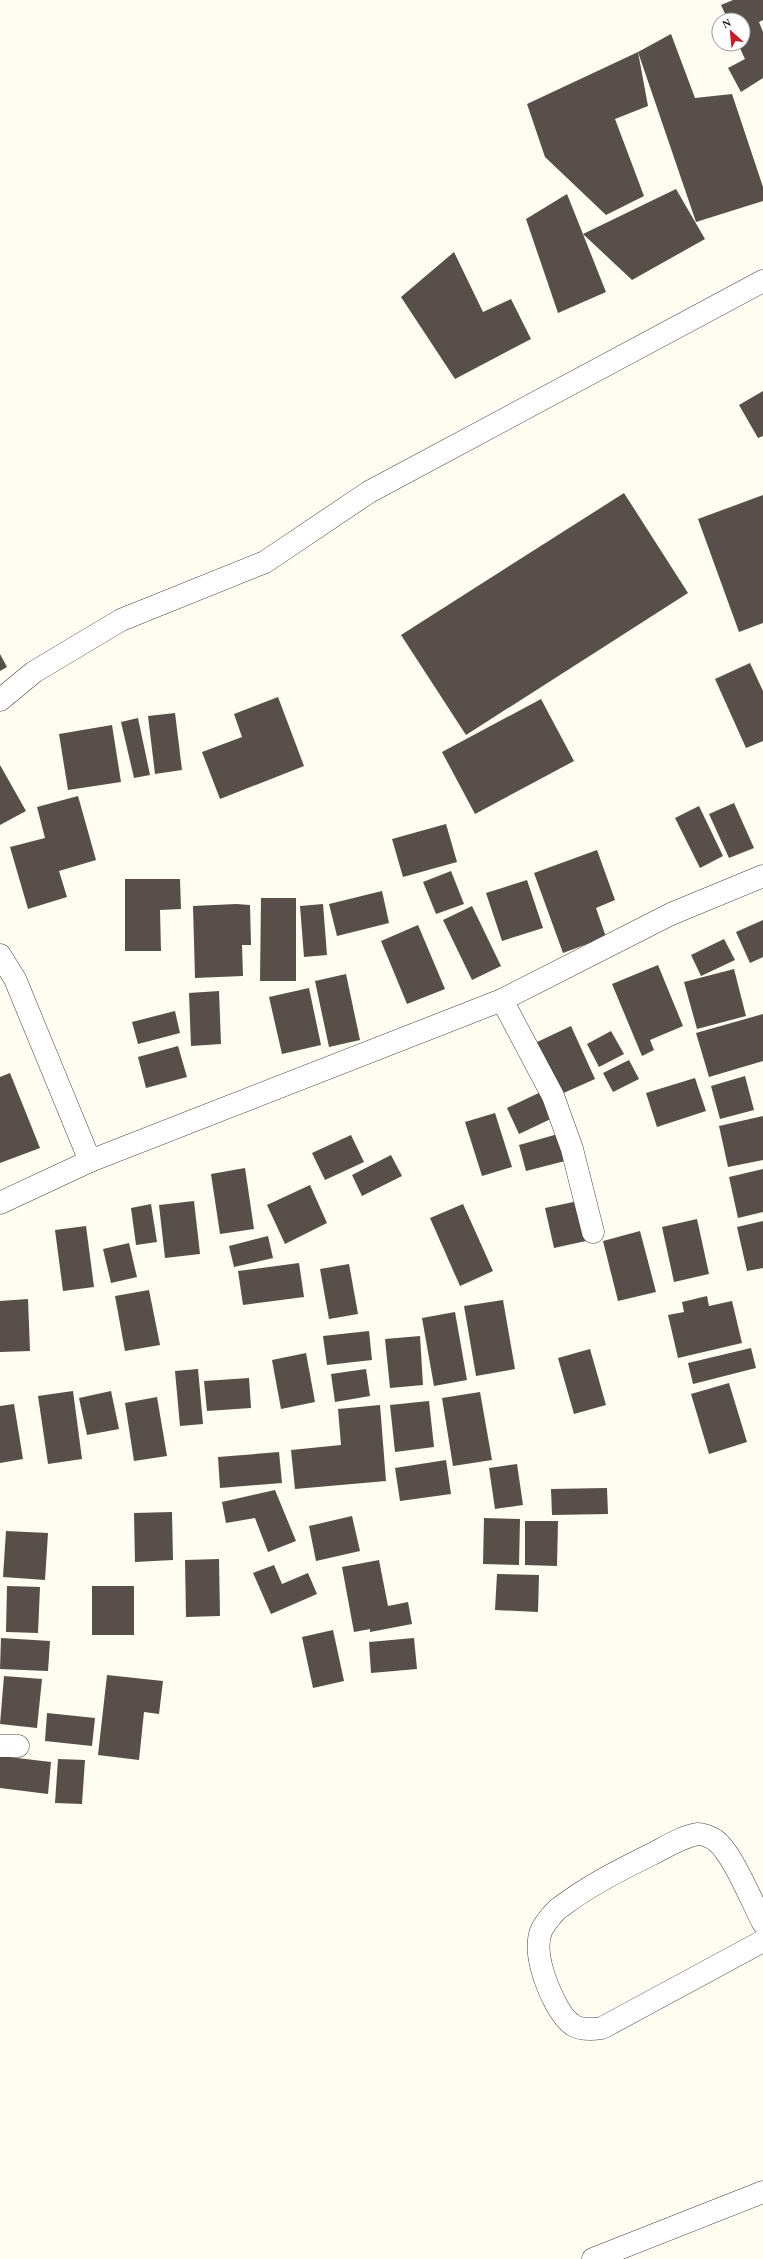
<svg xmlns="http://www.w3.org/2000/svg" width="763" height="2259" font-family="'Times New Roman',serif">
<rect width="100%" height="100%" fill="#fffcf1"/>
<g fill="#584f4a">
<polygon points="733,0 763,0 763,20 759,22 763,32 763,78 741,92 728,68 745,59 738,44 743,44 743,20 728,20 721,5"/>
<polygon points="671,34 695,98 732,94 763,187 763,201 696,222 638,52"/>
<polygon points="638,52 648,106 615,119 644,196 606,215 545,157 527,104"/>
<polygon points="676,189 705,239 632,280 583,234"/>
<polygon points="567,194 606,292 558,313 526,219"/>
<polygon points="454,252 483,312 511,299 531,339 455,379 401,297"/>
<polygon points="763,391 763,436 758,438 739,405"/>
<polygon points="624,493 688,593 466,735 401,635"/>
<polygon points="763,495 763,623 739,632 698,519"/>
<polygon points="0,654 7,667 0,671"/>
<polygon points="750,663 763,691 763,741 746,748 715,679"/>
<polygon points="278,697 304,766 220,799 202,752 242,737 234,714"/>
<polygon points="541,699 574,761 475,814 442,752"/>
<polygon points="175,713 182,770 155,774 148,716"/>
<polygon points="138,718 150,775 134,778 121,722"/>
<polygon points="112,725 121,782 68,790 59,734"/>
<polygon points="0,765 26,811 0,825"/>
<polygon points="78,796 96,860 59,871 67,897 28,909 10,847 45,838 37,807"/>
<polygon points="734,803 754,848 729,858 709,814"/>
<polygon points="699,806 723,856 700,868 675,818"/>
<polygon points="446,824 457,862 403,877 392,839"/>
<polygon points="597,850 615,900 596,908 606,937 563,953 534,873"/>
<polygon points="451,871 464,904 436,914 423,882"/>
<polygon points="125,879 180,879 181,909 160,910 161,951 125,951"/>
<polygon points="527,880 543,928 502,941 486,893"/>
<polygon points="382,891 389,923 337,936 329,904"/>
<polygon points="261,898 296,898 296,981 260,981"/>
<polygon points="236,904 250,905 251,945 242,945 243,976 195,978 193,906"/>
<polygon points="323,904 327,955 304,957 300,906"/>
<polygon points="472,906 501,966 472,980 443,920"/>
<polygon points="763,920 763,957 750,963 736,932"/>
<polygon points="418,925 445,989 407,1004 381,941"/>
<polygon points="724,939 735,960 701,976 691,955"/>
<polygon points="658,965 683,1026 650,1040 654,1050 642,1056 612,984"/>
<polygon points="734,969 746,1016 697,1029 684,982"/>
<polygon points="346,974 360,1040 329,1047 315,981"/>
<polygon points="309,988 321,1045 282,1054 269,997"/>
<polygon points="219,991 221,1044 191,1046 189,993"/>
<polygon points="175,1011 180,1033 138,1044 132,1022"/>
<polygon points="763,1014 763,1061 709,1077 696,1033"/>
<polygon points="571,1026 595,1079 559,1095 535,1043"/>
<polygon points="611,1031 624,1054 599,1067 587,1044"/>
<polygon points="178,1046 187,1077 146,1088 138,1057"/>
<polygon points="629,1060 639,1079 613,1092 603,1073"/>
<polygon points="10,1073 40,1148 0,1163 0,1077"/>
<polygon points="745,1076 754,1110 720,1119 711,1086"/>
<polygon points="695,1078 706,1111 657,1127 646,1093"/>
<polygon points="543,1091 555,1117 519,1134 507,1108"/>
<polygon points="495,1113 512,1167 482,1176 465,1122"/>
<polygon points="763,1116 763,1160 728,1167 719,1126"/>
<polygon points="558,1134 565,1161 526,1171 519,1145"/>
<polygon points="351,1135 364,1162 325,1180 312,1153"/>
<polygon points="391,1155 402,1176 362,1196 352,1175"/>
<polygon points="245,1168 254,1229 220,1234 211,1174"/>
<polygon points="763,1169 763,1212 738,1218 729,1177"/>
<polygon points="310,1185 327,1223 285,1244 267,1205"/>
<polygon points="194,1201 200,1254 165,1258 159,1205"/>
<polygon points="578,1201 586,1241 554,1248 545,1208"/>
<polygon points="151,1204 157,1242 136,1245 131,1208"/>
<polygon points="463,1204 493,1271 460,1286 430,1218"/>
<polygon points="697,1219 709,1274 674,1282 662,1227"/>
<polygon points="763,1221 763,1268 747,1271 737,1227"/>
<polygon points="86,1226 94,1287 63,1291 55,1230"/>
<polygon points="640,1231 656,1292 618,1301 603,1241"/>
<polygon points="268,1236 273,1258 234,1267 229,1246"/>
<polygon points="129,1243 137,1277 111,1283 103,1249"/>
<polygon points="299,1263 304,1297 243,1305 238,1271"/>
<polygon points="349,1264 358,1314 329,1319 320,1269"/>
<polygon points="149,1290 160,1345 125,1351 115,1296"/>
<polygon points="707,1296 709,1306 732,1301 742,1343 678,1358 668,1315 684,1312 682,1302"/>
<polygon points="28,1299 30,1351 0,1352 0,1301"/>
<polygon points="503,1300 515,1369 476,1376 464,1306"/>
<polygon points="455,1312 467,1380 434,1386 422,1318"/>
<polygon points="369,1331 372,1360 327,1365 323,1336"/>
<polygon points="420,1336 423,1385 390,1388 385,1339"/>
<polygon points="751,1348 756,1368 693,1384 688,1363"/>
<polygon points="590,1349 606,1405 574,1414 558,1358"/>
<polygon points="306,1353 315,1402 281,1409 272,1360"/>
<polygon points="198,1369 203,1424 180,1426 175,1371"/>
<polygon points="366,1369 370,1396 335,1402 331,1374"/>
<polygon points="249,1378 251,1408 207,1411 204,1381"/>
<polygon points="729,1383 747,1442 709,1454 691,1394"/>
<polygon points="73,1391 82,1459 48,1464 38,1396"/>
<polygon points="111,1391 119,1429 87,1435 79,1398"/>
<polygon points="480,1392 492,1460 453,1466 442,1398"/>
<polygon points="157,1397 167,1456 134,1461 125,1403"/>
<polygon points="429,1401 434,1447 395,1452 390,1405"/>
<polygon points="14,1404 23,1459 0,1463 0,1406"/>
<polygon points="380,1405 386,1481 295,1489 291,1450 341,1445 338,1409"/>
<polygon points="279,1452 282,1483 220,1488 218,1457"/>
<polygon points="446,1460 451,1494 400,1501 395,1468"/>
<polygon points="517,1464 523,1505 495,1509 489,1468"/>
<polygon points="607,1488 608,1514 552,1515 551,1489"/>
<polygon points="275,1490 296,1541 268,1552 255,1518 226,1523 222,1502"/>
<polygon points="172,1512 173,1560 135,1562 134,1513"/>
<polygon points="352,1516 360,1551 316,1561 309,1526"/>
<polygon points="484,1518 520,1519 519,1565 483,1564"/>
<polygon points="525,1521 558,1521 557,1566 525,1565"/>
<polygon points="6,1531 48,1533 45,1580 3,1577"/>
<polygon points="219,1559 220,1616 186,1617 185,1560"/>
<polygon points="379,1560 388,1606 408,1602 412,1624 370,1632 370,1629 354,1632 342,1567"/>
<polygon points="274,1565 282,1584 308,1573 317,1594 271,1614 253,1573"/>
<polygon points="497,1574 539,1575 538,1612 495,1610"/>
<polygon points="7,1586 40,1587 38,1633 6,1632"/>
<rect x="92" y="1586" width="42" height="49"/>
<polygon points="333,1630 344,1681 313,1688 302,1637"/>
<polygon points="1,1638 50,1641 48,1671 0,1669"/>
<polygon points="414,1638 417,1669 371,1673 369,1642"/>
<polygon points="107,1675 163,1681 159,1714 144,1712 139,1760 98,1755"/>
<polygon points="4,1676 42,1679 37,1728 0,1724"/>
<polygon points="47,1713 95,1718 92,1746 45,1741"/>
<polygon points="0,1756 51,1762 48,1794 0,1788"/>
<polygon points="58,1759 85,1760 82,1804 55,1803"/>
</g>
<g fill="none" stroke-linecap="round" stroke-linejoin="round">
<g stroke="#424242" stroke-width="23">
<g id="minor">
<polyline points="0,700 34,672 121,620 265,562 369,492 763,281"/>
<polyline points="0,955 15,979 90,1161"/>
<polyline points="502,1000 553,1096 572,1149 593,1232"/>
<polyline points="0,1203 90,1161 502,1000 671,914 763,876"/>
<polyline points="0,1746 18,1746"/>
<path d="M763,1923C752,1902 732,1852 715,1840C710,1837 704,1834 698,1834C684,1836 669,1845 656,1852C624,1868 591,1884 562,1906C555,1910 546,1922 542,1929C532,1950 546,1985 556,2004C568,2026 577,2032 602,2028L763,1941"/>
<polyline points="593,2259 763,2192"/>
</g>
</g>
<use href="#minor" stroke="#fff" stroke-width="22"/>
</g>
<g transform="translate(731 32) rotate(333)"><circle r="19" fill="#ffffff" stroke="#9f9f9f"/>
<path d="M0-3L7 15L0 10L-7 15Z" fill="#c91c29"/>
<text y="-6" font-size="11" font-weight="bold" text-anchor="middle" fill="#0f0f0f">N</text>
</g>
</svg>
